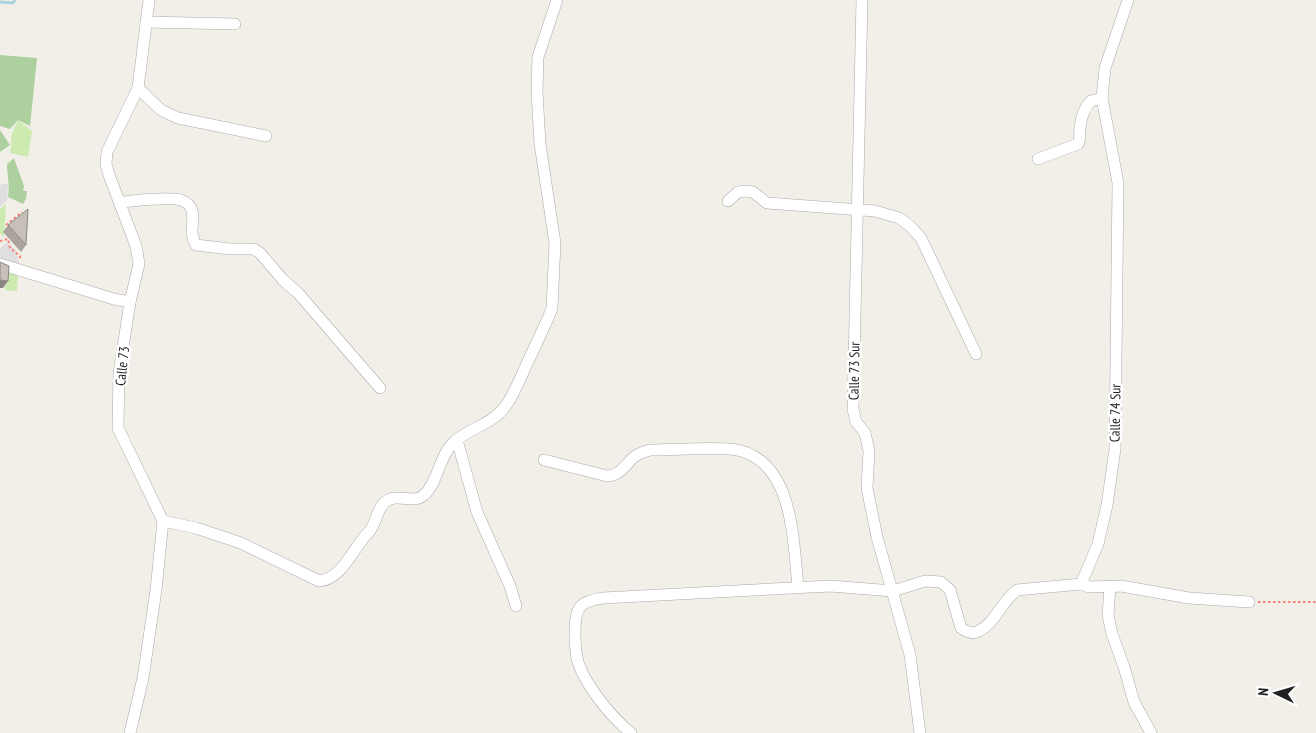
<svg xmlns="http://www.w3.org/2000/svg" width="1316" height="733" font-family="'PT Sans Narrow',sans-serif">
<rect width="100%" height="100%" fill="#f2efe9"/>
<g fill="#e0dfdf">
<polygon points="8,183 7,200 0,207 0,185"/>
<polygon points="7,243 16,250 20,267 0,260 0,248"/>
</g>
<g fill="#cdebb0">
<polygon points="18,120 32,131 28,157 10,153 12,133"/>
<polygon points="6,204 4,238 0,233 0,209"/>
<polygon points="8,270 18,277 17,291 5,290 6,277"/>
</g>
<g fill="#add19e">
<polygon points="0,55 37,58 30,126 18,120 10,129 0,126"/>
<polygon points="0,130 10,145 0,152"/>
<path d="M14,158L24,186L23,191H27L26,199L23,204L8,197C10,185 7,175 7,164Z"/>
</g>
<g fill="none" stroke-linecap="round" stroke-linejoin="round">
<polyline stroke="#aad3df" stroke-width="3" points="0,2 13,3 15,0"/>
<g stroke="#a9a9a9" stroke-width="12">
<g id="minor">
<polyline points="862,0 853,409 856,422 865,433 869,451 867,488 877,537 910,655 920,733"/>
<polyline points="146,22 235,24"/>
<polyline points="138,88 161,110 178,118 266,136"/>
<path d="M1038,159L1078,144C1081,139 1079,134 1080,128C1081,118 1084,108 1091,101L1102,98"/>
<polyline points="728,201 738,192 745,191 753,192 767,203 875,211 899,218 910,226 921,238 976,354"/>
<path d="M120,203C131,200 172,197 181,200C186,202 191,206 192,211C195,224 188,230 196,245L230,249H254L260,253L283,280L298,293L380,388"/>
<polyline points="0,264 114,299 130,302"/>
<polyline points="457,440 477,512 510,586 516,606"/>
<path d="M544,460L607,476C620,476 625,465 634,457C639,453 644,452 650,450C676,450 704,447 730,449C794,455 793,540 798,587"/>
<path d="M163,521L196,528L241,543L319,581C339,580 351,554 362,540C364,536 369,533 371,529C377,520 377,509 385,502C398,492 413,505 424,495C437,484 439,459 451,445C465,429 490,426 504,408C513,397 519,381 525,368C533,351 541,334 549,316L552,308L555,243L540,144L537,91L538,57L557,0"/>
<polyline points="1081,584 1089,587 1121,586 1189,598 1249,602"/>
<polyline points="1110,587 1108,615 1112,634 1124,667 1134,702 1151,733"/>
<polyline points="130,733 143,678 156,590 163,521 118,428 119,373 130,302 139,264 136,246 109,175 106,164 107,152 138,88 149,0"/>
<path d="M631,733C612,718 585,685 578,662C575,652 575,640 575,631C575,607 580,601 603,598L830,586L893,591L925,581L941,582L950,590L961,628C967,632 973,635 979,631C995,623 1002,601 1017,590L1081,584L1098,544L1107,505L1115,449L1118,183L1102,98L1105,68L1128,0"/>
</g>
</g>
<g stroke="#fa8072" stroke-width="2" stroke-dasharray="2.5 2.5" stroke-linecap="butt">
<polyline points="6,225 22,212"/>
<polyline points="0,241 8,239 10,248 20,256 20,260"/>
<polyline points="1258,602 1316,602"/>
</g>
<use href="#minor" stroke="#fff" stroke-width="11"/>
</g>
<polygon fill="#aba49e" points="8,225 26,245 21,252 3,232"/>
<polygon fill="#8b8681" points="0,280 8,281 3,288 0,288"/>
<g fill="#c7bfb8" stroke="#8b8681">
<polygon points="28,209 26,245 8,225"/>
<polygon points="0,262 9,266 8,281 0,280"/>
</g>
<g text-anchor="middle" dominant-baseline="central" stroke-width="5" stroke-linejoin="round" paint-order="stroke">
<g font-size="14" fill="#222" stroke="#fff">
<text transform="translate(122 366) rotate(-84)">Calle 73</text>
<text transform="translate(854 371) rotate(-89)">Calle 73 Sur</text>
<text transform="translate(1115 413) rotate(-89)">Calle 74 Sur</text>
</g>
</g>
<g transform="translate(1276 693) rotate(275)" stroke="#ffffff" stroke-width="4" paint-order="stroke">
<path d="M0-4L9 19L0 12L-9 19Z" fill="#222222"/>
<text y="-8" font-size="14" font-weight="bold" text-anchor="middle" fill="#222222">N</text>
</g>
</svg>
